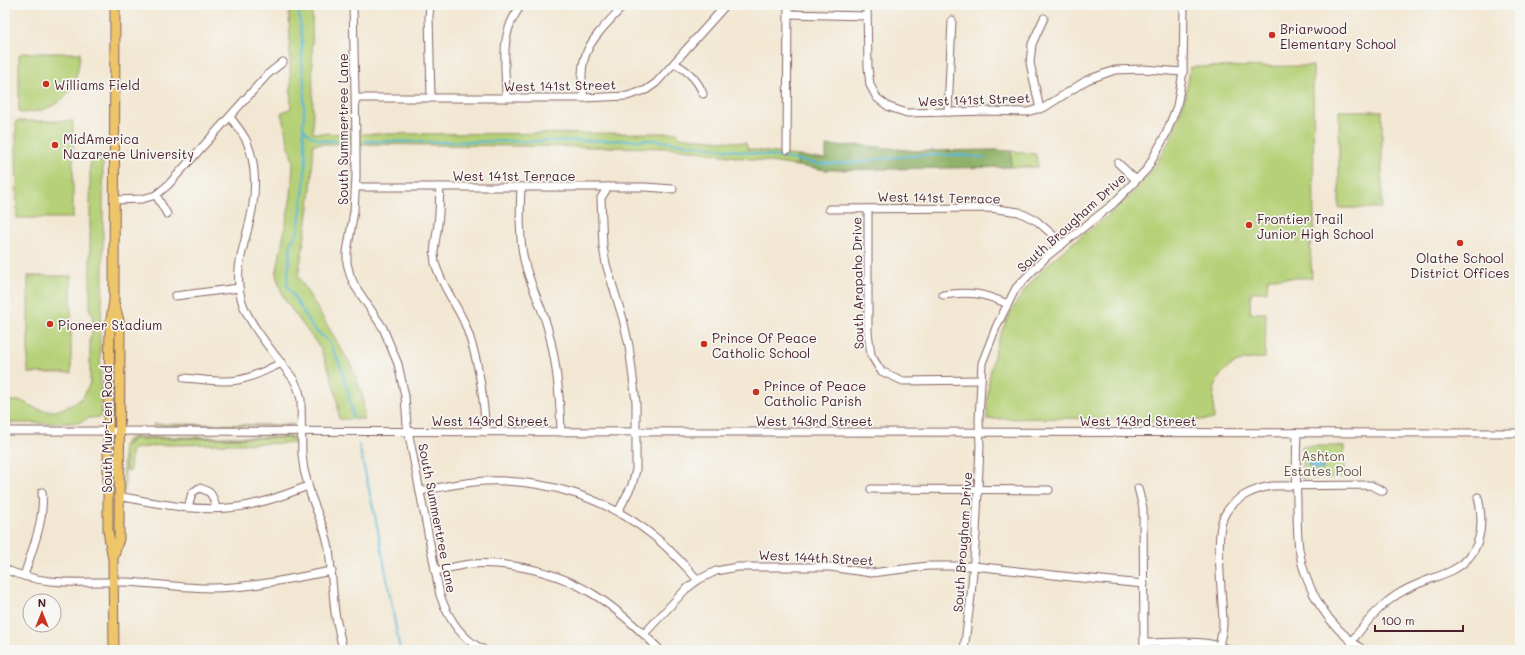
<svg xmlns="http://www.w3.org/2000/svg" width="1525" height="655" font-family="Mali,sans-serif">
<rect width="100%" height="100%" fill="#f6f6f2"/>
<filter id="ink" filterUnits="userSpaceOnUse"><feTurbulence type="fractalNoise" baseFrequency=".025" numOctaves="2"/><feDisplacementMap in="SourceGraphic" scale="8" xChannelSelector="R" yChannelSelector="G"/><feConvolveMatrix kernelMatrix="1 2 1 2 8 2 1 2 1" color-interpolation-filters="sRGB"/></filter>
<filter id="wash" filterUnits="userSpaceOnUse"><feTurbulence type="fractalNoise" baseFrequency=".012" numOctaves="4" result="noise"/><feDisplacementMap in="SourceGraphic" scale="16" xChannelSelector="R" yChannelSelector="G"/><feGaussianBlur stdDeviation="0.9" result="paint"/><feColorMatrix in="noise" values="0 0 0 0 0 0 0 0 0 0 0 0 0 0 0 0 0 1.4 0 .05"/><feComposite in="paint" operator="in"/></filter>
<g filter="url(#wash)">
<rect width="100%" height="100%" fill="#f2e7d2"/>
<g fill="#b5d076" stroke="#807850">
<path d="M289,5H312L313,133L352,134V144H313C313,189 306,232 298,276L352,367L363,397L364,419H339L337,398L330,373L320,348L284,299L276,275L291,196L293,163L281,113L291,108Z"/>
<path d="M22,53H80C78,93 59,112 19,113V55Z"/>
<path d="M1313,66L1314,241L1310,244L1312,278H1268L1267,292H1251L1250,313H1266L1265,358C1244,358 1222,363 1215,387C1212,397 1214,409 1214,419L1181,421H1122L1070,418L987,419C986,366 1000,316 1036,277C1060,249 1092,230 1119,206C1159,171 1185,121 1190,67Z"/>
<rect x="1339" y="111" width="43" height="97"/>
<polygon points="16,121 73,121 73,218 17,218"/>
<polygon points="677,133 680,137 746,143 748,149 797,156 797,166 675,148 359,144 359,134"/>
<polygon points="1011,151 1036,154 1038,167 1011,167"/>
<polygon points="90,160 103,161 103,284 100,335 101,417 89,418 78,423 5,423 5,401 21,401 37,409 47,411 56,411 74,404 83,397 90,383 90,336 92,336 93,313 90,313"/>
<rect x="28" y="276" width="43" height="97"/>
<polygon points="153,424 294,425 289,426 153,426"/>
<polygon points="133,437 292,437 134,438 126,444 126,446 134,439 291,438 294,438 293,440 295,443 160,445 134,449 131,452 130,471 126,470 125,455 125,492 123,490 123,446 127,440"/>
<rect x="1302" y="446" width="42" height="32"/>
</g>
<polygon fill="#90b267" stroke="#6d6849" points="860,145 917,151 995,150 1011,151 1011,167 826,170 797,166 797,156 826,159 826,146"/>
<polygon fill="#58b7d7" stroke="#516b81" points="1308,456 1314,456 1316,464 1323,465 1323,470 1312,470 1312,468 1310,468 1310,466 1308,466"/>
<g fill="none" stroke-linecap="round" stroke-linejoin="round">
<g stroke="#58b7d7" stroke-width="2">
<polyline points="298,5 302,40 302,64 304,81 304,112 303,131 306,157 304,187 298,232 291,242 287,285 313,328 329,342 340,365 348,391 353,418"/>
<path d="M303,128C315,144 330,141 347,140"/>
<polyline points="365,141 433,142 653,140 746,152 820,164 851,163 878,159 923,155 960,155 985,158"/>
<polyline points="359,445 378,530 400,650"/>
</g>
</g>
</g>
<g filter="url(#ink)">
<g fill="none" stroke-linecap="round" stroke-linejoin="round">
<g stroke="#856565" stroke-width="9">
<g id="minor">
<path d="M353,5L356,137V177L354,211L347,252V263L350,275L355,286L383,328L398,364L405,396L407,425L440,595C448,618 461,639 484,650"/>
<polyline points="430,5 429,16 431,98"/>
<polyline points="867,5 868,67 870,85 877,98 889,107 907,113 990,111 1027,112 1045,107 1087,80 1115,70 1143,69 1183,72"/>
<polyline points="788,14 867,16"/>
<path d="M674,63C687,70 698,80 703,94"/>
<polyline points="356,98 584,98 627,96 646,90 656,83 726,5"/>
<path d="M506,98C506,65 498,32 522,5"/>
<path d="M584,98C575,51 595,37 624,5"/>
<polyline points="1040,109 1030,63 1032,44 1044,18"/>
<polyline points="948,112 952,20"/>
<path d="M230,117C236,125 243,133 247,142C259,171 255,204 247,232C241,255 235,275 241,298C246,322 279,359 294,380L299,391L301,400L302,455L304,470L311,496L325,532L329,548L335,613L343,650"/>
<polyline points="787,150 788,5"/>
<polyline points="1118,163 1136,180"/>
<polyline points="356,187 645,187 673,189"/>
<path d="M440,187C439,199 440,211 438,223C437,236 432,250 435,263C441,285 456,303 465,324C479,360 483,393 486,432"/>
<path d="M521,187C520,211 519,236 524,260C529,283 541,304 547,326C557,361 560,396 561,432"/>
<polyline points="608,187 601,198 603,247 606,264 623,319 629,346 636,402 636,470 632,485 618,512"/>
<polyline points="156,195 167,214"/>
<polyline points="114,200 142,199 156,195 168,185 268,74 283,62"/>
<polyline points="829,209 990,208 1019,212 1037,221 1063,244"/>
<polyline points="868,209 868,332 871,355 881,371 903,381 981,380"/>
<path d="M943,295C970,291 982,293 1008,304"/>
<polyline points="175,296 239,288"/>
<path d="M184,378C201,379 220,383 238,380C253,378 267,369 282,363"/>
<polyline points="5,431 1520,433"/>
<path d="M1297,433C1296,455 1296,478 1297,500C1297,517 1297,533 1299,549C1305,590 1329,627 1363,650"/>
<polyline points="1138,488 1143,508 1144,650"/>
<polyline points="871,489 1049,490"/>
<path d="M420,491C442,487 464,482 486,481C547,479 607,498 655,537C671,550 684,565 698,580"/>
<path d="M118,496C155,503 191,511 228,508C256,506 282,496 308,486"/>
<path d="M188,508L192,493L199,488C212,491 213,496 216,508"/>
<path d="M5,569C43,587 84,581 124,582C153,583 182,588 212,588C252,588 292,578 332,571"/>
<path d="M435,571C447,569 459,565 471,564C485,563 500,564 514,566C578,575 616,606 660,650"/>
<path d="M24,576C32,549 45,521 42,492"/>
<polyline points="644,634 685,590 698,580 716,571 737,567 830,567 871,573 928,566 974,566 1071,577 1144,584"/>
<path d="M1351,642C1365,624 1379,606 1398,594C1415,583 1433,579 1451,571C1481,556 1485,527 1478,497"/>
<path d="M1144,643C1172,643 1205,638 1231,650"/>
<path d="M1219,645C1221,638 1223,631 1223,624C1223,598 1214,537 1224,516C1233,498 1253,489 1272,486L1370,485L1383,491"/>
<polyline points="964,650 971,596 976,534 980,446 979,420 982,363 997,325 1016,288 1046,257 1113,204 1147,169 1166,134 1177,106 1183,72 1184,5"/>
</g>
</g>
<g stroke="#856565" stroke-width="11">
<g id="major">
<polyline points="114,555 119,539 120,325 115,305"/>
<polyline points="114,650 113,559 108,531 108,446 110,326 114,300 115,5"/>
</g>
</g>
<use href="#minor" stroke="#fff" stroke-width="7"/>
<use href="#major" stroke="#eec569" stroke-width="9"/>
</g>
</g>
<g fill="#c8321e" stroke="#f6f6f2" stroke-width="1.5">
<circle cx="1272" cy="35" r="4"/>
<circle cx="46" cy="84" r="4"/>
<circle cx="55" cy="145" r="4"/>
<circle cx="1249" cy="225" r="4"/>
<circle cx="1460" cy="243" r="4"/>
<circle cx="50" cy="324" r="4"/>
<circle cx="704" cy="344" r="4"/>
<circle cx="756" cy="392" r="4"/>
</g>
<g text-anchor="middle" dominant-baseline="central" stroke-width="3.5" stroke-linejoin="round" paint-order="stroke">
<g font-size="13" fill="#4a1f2b" stroke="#f6f6f2" text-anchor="start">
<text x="1280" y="28">Briarwood<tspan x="1280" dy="15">Elementary School</tspan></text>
<text x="54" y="84">Williams Field</text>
<text x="63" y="138">MidAmerica<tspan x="63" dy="15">Nazarene University</tspan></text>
<text x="1257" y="218">Frontier Trail<tspan x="1257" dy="15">Junior High School</tspan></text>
<text x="1460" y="257" text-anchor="middle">Olathe School<tspan x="1460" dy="15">District Offices</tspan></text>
<text x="58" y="324">Pioneer Stadium</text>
<text x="712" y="337">Prince Of Peace<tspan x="712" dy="15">Catholic School</tspan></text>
<text x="764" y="385">Prince of Peace<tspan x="764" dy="15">Catholic Parish</tspan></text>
</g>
<g font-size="13" fill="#4a1f2b" stroke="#f6f6f2">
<text transform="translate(560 85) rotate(-1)">West 141st Street</text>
<text transform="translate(974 99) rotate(-2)">West 141st Street</text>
<text transform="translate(342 129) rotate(-90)">South Summertree Lane</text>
<text x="514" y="175">West 141st Terrace</text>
<text transform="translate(939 197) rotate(1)">West 141st Terrace</text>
<text transform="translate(1071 222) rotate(-42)">South Brougham Drive</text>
<text transform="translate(857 283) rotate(-91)">South Arapaho Drive</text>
<text x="490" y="420">West 143rd Street</text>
<text x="814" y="420">West 143rd Street</text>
<text x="1138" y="420">West 143rd Street</text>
<text transform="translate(106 429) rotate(-90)">South Mur-Len Road</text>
<text transform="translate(438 518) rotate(79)">South Summertree Lane</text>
<text transform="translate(962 542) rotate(-86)">South Brougham Drive</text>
<text transform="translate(816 557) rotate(3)">West 144th Street</text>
</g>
<g font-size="13" fill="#6a5442" stroke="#f6f6f2">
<text x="1323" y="455">Ashton<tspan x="1323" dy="15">Estates Pool</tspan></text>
</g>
</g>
<rect width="1525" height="655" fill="none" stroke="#f6f6f2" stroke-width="20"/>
<g transform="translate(42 613)"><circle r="19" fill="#f6f6f2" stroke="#b1a0a2"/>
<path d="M0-3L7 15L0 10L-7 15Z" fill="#c8321e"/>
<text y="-6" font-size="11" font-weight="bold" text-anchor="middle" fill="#4a1f2b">N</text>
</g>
<path d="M1375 625v6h88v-6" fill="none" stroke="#4a1f2b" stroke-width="2"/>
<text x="1381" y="625" font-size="12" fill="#4a1f2b" stroke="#f6f6f2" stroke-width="3" paint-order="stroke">100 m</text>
</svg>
